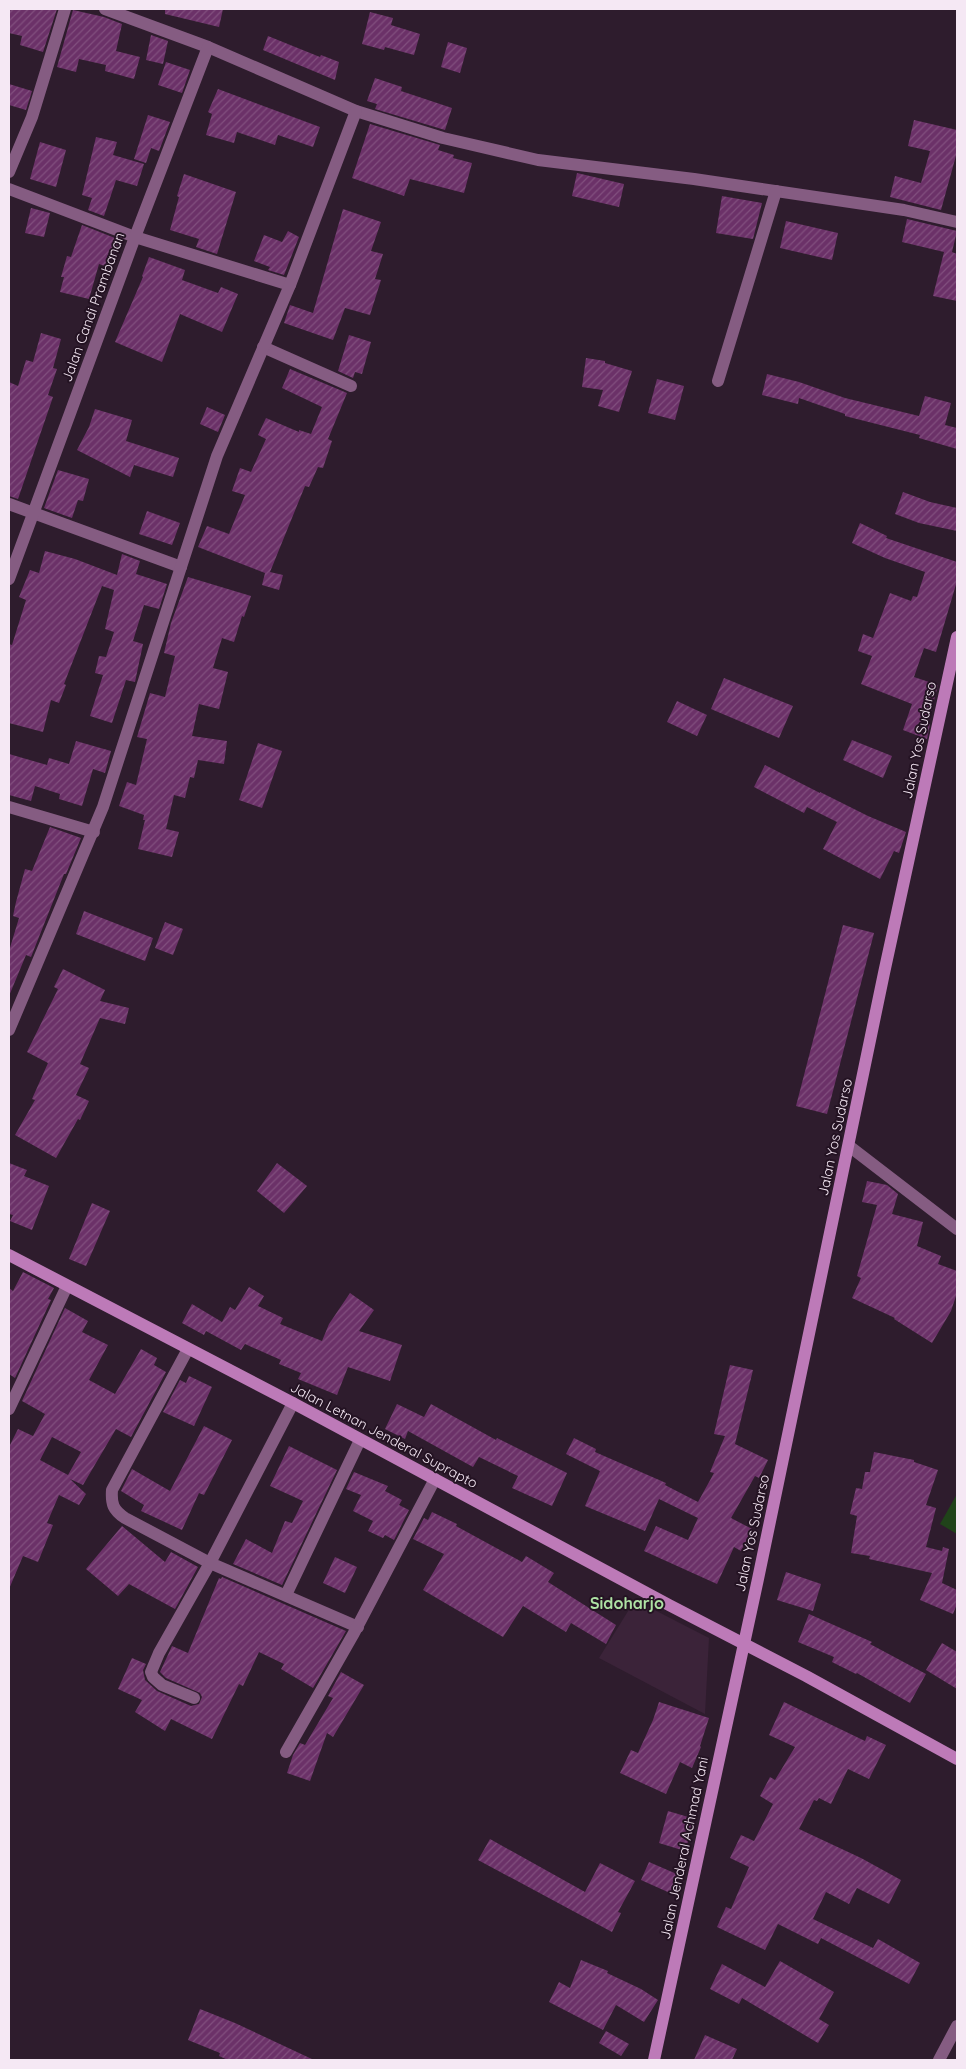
<svg xmlns="http://www.w3.org/2000/svg" width="966" height="2069" font-family="Quicksand,sans-serif">
<defs>
<pattern id="building-hatch" width="6" height="6" patternUnits="userSpaceOnUse" patternTransform="scale(1.25)"><rect width="6" height="6" fill="#6b3168"/><path d="M-1 1l2-2M0 6l6-6M5 7l2-2" fill="none" stroke="#814f7e"/></pattern>
</defs>
<rect width="100%" height="100%" fill="#2e1c2d"/>
<polygon fill="#3b2339" points="635,1600 709,1638 705,1714 599,1658"/>
<polygon fill="#20431a" points="957,1494 957,1534 940,1524"/>
<g fill="url(#building-hatch)" fill-rule="evenodd">
<polygon points="9,9 57,9 43,52 20,45 22,36 9,33"/>
<polygon points="165,9 223,9 219,27 165,14"/>
<polygon points="73,10 104,17 122,24 116,51 140,57 134,79 105,71 106,65 79,59 76,72 57,67"/>
<polygon points="370,12 393,18 391,25 420,34 414,55 385,47 384,50 362,44"/>
<polygon points="151,35 168,41 163,64 146,60"/>
<polygon points="268,36 320,57 321,55 339,62 335,80 263,50"/>
<polygon points="448,42 467,48 460,73 441,67"/>
<polygon points="166,62 190,70 182,93 158,85"/>
<polygon points="375,78 402,87 401,91 452,108 445,130 375,109 377,104 367,101"/>
<polygon points="9,84 32,91 26,110 9,105"/>
<polygon points="218,89 320,127 313,147 278,135 275,145 237,132 234,143 206,135 212,114 208,112"/>
<polygon points="148,115 170,122 159,151 151,148 146,163 134,159"/>
<polygon points="914,120 957,130 957,152 941,210 890,197 895,176 921,183 930,151 908,146"/>
<polygon points="370,124 440,145 438,150 454,155 453,158 472,163 464,193 410,179 404,196 352,178"/>
<polygon points="96,137 117,142 113,155 144,164 137,186 116,180 104,216 88,210 92,198 82,195"/>
<polygon points="40,142 66,150 56,187 30,179"/>
<polygon points="577,173 624,184 619,207 572,196"/>
<polygon points="184,174 236,192 217,254 196,247 199,239 170,230 179,197 177,196"/>
<polygon points="722,196 762,203 753,239 716,233"/>
<polygon points="31,208 50,213 44,237 25,233"/>
<polygon points="343,209 381,222 371,251 383,254 375,279 381,280 370,315 345,308 333,340 284,323 290,305 313,313"/>
<polygon points="907,219 957,231 952,252 957,254 957,301 933,296 944,252 902,242"/>
<polygon points="786,221 838,233 832,260 780,248"/>
<polygon points="82,225 120,240 114,254 111,253 108,267 99,264 89,299 60,292 64,277 61,277 67,256 71,257"/>
<polygon points="288,231 299,237 284,275 268,270 270,267 254,261 264,235 282,242"/>
<polygon points="149,257 185,270 182,280 218,293 221,287 238,294 222,332 180,314 162,362 115,342 143,277 142,276"/>
<polygon points="41,333 61,339 53,368 57,369 48,395 53,397 18,499 9,496 9,382 18,386 26,360 33,362"/>
<polygon points="349,335 371,342 362,374 355,372 353,378 338,371"/>
<polygon points="586,358 605,361 605,363 632,371 619,412 598,406 603,390 582,387"/>
<polygon points="290,369 347,393 328,439 332,441 323,468 318,467 309,487 305,486 270,572 283,575 279,590 262,585 265,573 198,547 207,526 229,534 245,495 232,491 240,468 251,472 266,439 258,435 266,418 299,432 299,430 311,434 322,407 282,388"/>
<polygon points="767,374 799,382 845,398 919,416 925,396 951,403 945,425 957,428 957,449 919,438 920,435 845,416 845,414 799,398 798,404 762,395"/>
<polygon points="657,379 684,386 675,420 648,413"/>
<polygon points="207,407 225,415 218,432 200,424"/>
<polygon points="95,409 132,420 126,441 179,458 173,477 134,465 130,477 77,450 89,427"/>
<polygon points="58,470 89,479 83,501 78,500 72,518 44,508"/>
<polygon points="903,492 930,502 957,508 957,531 919,523 895,514"/>
<polygon points="147,511 180,523 172,545 139,534"/>
<polygon points="860,523 887,536 886,538 957,562 957,581 936,652 924,648 914,677 938,685 928,723 930,724 927,739 903,730 912,704 861,684 872,656 858,651 863,634 873,638 890,593 911,601 913,596 917,597 925,572 885,558 852,543"/>
<polygon points="45,551 75,559 117,575 122,554 140,561 136,574 167,584 159,609 144,605 133,641 143,644 135,682 126,680 112,723 90,716 103,675 95,673 99,656 106,657 114,632 105,629 114,590 102,586 64,684 66,685 59,703 51,700 43,732 9,723 9,644 12,645 26,600 19,597 30,570 39,573"/>
<polygon points="188,577 251,596 244,617 242,616 234,642 222,638 213,668 228,672 219,709 199,704 192,736 227,741 224,764 198,760 194,778 190,777 185,798 174,795 166,829 179,832 172,857 138,849 145,820 143,820 144,815 119,806 127,782 136,785 147,739 137,737 150,693 165,697 175,656 164,653 171,623"/>
<polygon points="724,678 793,706 779,738 711,709"/>
<polygon points="677,701 707,715 697,736 667,722"/>
<polygon points="852,740 892,756 883,778 843,760"/>
<polygon points="76,741 111,751 105,773 93,769 82,806 59,799 60,794 35,786 31,801 9,795 9,754 47,765 49,758 69,764"/>
<polygon points="258,743 282,751 262,808 239,800"/>
<polygon points="765,765 820,793 820,792 868,816 906,832 899,853 894,851 880,879 823,849 837,822 807,807 804,813 754,787"/>
<polygon points="50,827 81,838 66,874 64,874 31,957 26,955 9,996 9,951 19,918 13,916 16,902 25,869 32,871"/>
<polygon points="84,911 153,938 145,961 76,934"/>
<polygon points="165,922 183,929 173,955 155,948"/>
<polygon points="843,925 874,933 827,1114 796,1106"/>
<polygon points="63,969 105,990 100,1001 129,1008 125,1024 100,1018 80,1064 89,1068 76,1095 89,1101 80,1120 78,1119 56,1158 15,1135 35,1100 32,1099 48,1063 27,1052 58,989 54,987"/>
<polygon points="9,1163 27,1170 24,1176 49,1186 32,1230 10,1221 13,1215 9,1214"/>
<polygon points="277,1163 307,1186 284,1213 257,1191"/>
<polygon points="867,1181 887,1185 898,1194 892,1214 923,1222 917,1246 941,1256 938,1264 957,1271 957,1293 951,1311 932,1343 894,1319 895,1318 852,1298 861,1278 857,1276 877,1205 862,1202"/>
<polygon points="92,1203 110,1211 86,1266 69,1259"/>
<polygon points="23,1272 54,1288 48,1299 51,1300 15,1378 9,1374 9,1288 13,1291"/>
<polygon points="249,1287 264,1296 258,1306 283,1318 280,1324 322,1341 329,1324 350,1293 374,1310 359,1331 402,1345 390,1381 348,1367 337,1395 298,1379 301,1373 279,1364 281,1360 245,1344 241,1350 206,1331 204,1335 182,1323 192,1304 222,1322 230,1307 235,1310"/>
<path d="M65,1308L88,1321L82,1332L108,1345L89,1380L115,1394L141,1349L157,1358L154,1365L166,1372L131,1437L116,1429L83,1485L70,1479L86,1494L79,1505L59,1495L47,1523L53,1525L38,1562L23,1556L9,1589V1447L18,1429L33,1436L45,1414L22,1401ZM52,1437L81,1452L68,1475L40,1460Z"/>
<polygon points="730,1365 753,1370 735,1444 768,1460 759,1478 755,1476 731,1518 752,1529 741,1551 734,1547 717,1584 644,1551 656,1526 688,1540 698,1518 659,1499 645,1531 585,1506 600,1471 566,1454 574,1438 596,1449 595,1452 666,1483 665,1485 698,1502 714,1473 710,1472 725,1436 714,1434"/>
<polygon points="189,1376 212,1387 194,1426 163,1412 180,1380 186,1383"/>
<polygon points="397,1404 424,1417 431,1404 496,1440 497,1438 567,1473 552,1506 512,1488 518,1476 479,1457 473,1467 408,1431 405,1439 385,1429"/>
<polygon points="204,1426 232,1440 204,1495 199,1493 182,1530 141,1511 144,1505 121,1491 132,1469 170,1491"/>
<polygon points="289,1446 337,1470 282,1585 233,1564 246,1539 272,1553 285,1521 292,1523 303,1501 270,1486"/>
<polygon points="874,1452 914,1460 914,1462 938,1470 926,1505 936,1508 926,1547 942,1551 943,1547 949,1549 942,1583 957,1590 957,1604 953,1614 920,1600 932,1573 869,1559 870,1556 851,1553 857,1516 850,1514 856,1488 862,1489 865,1472 870,1472"/>
<polygon points="354,1472 388,1486 385,1491 402,1500 399,1505 409,1510 394,1540 385,1535 383,1538 368,1531 373,1521 353,1511 361,1495 346,1489"/>
<polygon points="432,1512 457,1524 456,1526 522,1562 526,1556 554,1573 548,1582 616,1625 606,1644 571,1623 566,1632 523,1606 503,1637 423,1590 444,1554 413,1539 424,1518 428,1520"/>
<polygon points="122,1526 165,1562 171,1552 198,1567 175,1609 129,1584 118,1596 86,1569"/>
<polygon points="335,1557 357,1567 345,1593 323,1583"/>
<polygon points="786,1572 821,1584 813,1611 777,1600"/>
<polygon points="222,1577 346,1631 313,1688 281,1669 284,1664 259,1652 243,1686 239,1684 212,1739 171,1719 165,1731 135,1712 142,1700 118,1689 132,1658 146,1664 143,1670 145,1680 157,1691 191,1706 199,1704 202,1697 200,1693 166,1678 160,1672 172,1646 188,1653 219,1578 221,1579"/>
<polygon points="809,1614 872,1642 870,1644 926,1674 910,1703 857,1673 856,1674 832,1662 834,1657 798,1642"/>
<polygon points="942,1643 957,1652 957,1689 926,1670"/>
<polygon points="341,1672 364,1685 333,1737 327,1733 310,1781 287,1773 293,1755 300,1743 305,1745 333,1698 328,1696"/>
<polygon points="659,1702 709,1718 700,1746 701,1747 692,1768 680,1762 666,1794 620,1773 631,1750 638,1753 653,1720"/>
<polygon points="784,1702 865,1741 867,1736 886,1745 869,1779 848,1769 831,1804 819,1798 817,1801 814,1800 799,1829 861,1858 901,1880 889,1904 857,1888 849,1904 826,1892 813,1919 873,1948 878,1939 920,1963 909,1984 821,1938 818,1944 778,1924 765,1950 717,1927 726,1907 731,1909 749,1867 730,1858 741,1835 754,1841 773,1804 760,1796 770,1777 775,1780 795,1747 769,1735"/>
<polygon points="668,1811 695,1819 685,1851 659,1843"/>
<polygon points="490,1839 585,1892 600,1863 635,1881 618,1912 621,1913 612,1932 478,1860"/>
<polygon points="649,1862 679,1875 670,1893 641,1880"/>
<polygon points="581,1960 608,1971 607,1973 641,1989 658,2000 644,2022 616,2005 603,2030 549,2002 559,1982 570,1988"/>
<polygon points="780,1961 834,1992 819,2019 829,2025 818,2043 742,1998 739,2004 710,1989 722,1964 765,1987"/>
<polygon points="200,2009 235,2023 314,2060 228,2060 219,2056 220,2053 188,2040"/>
<polygon points="606,2031 629,2044 621,2056 599,2043"/>
<polygon points="705,2035 737,2049 732,2060 694,2060"/>
</g>
<g fill="none" stroke-linecap="round" stroke-linejoin="round">
<g stroke="#855c82" stroke-width="12">
<polyline points="105,9 208,47 356,111 443,138 538,160 694,179 904,210 957,222"/>
<polyline points="9,172 32,117 65,9"/>
<polyline points="9,189 135,237 290,285"/>
<polyline points="263,347 351,386"/>
<polyline points="718,381 776,191"/>
<polyline points="9,504 181,567"/>
<polyline points="9,579 135,237 208,47"/>
<polyline points="9,807 94,832"/>
<polyline points="9,1030 103,807 217,456 290,285 356,111"/>
<polyline points="849,1146 957,1229"/>
<path d="M188,1349L112,1490C111,1504 113,1510 125,1518L210,1563L159,1653L151,1672L153,1677L162,1685L194,1698"/>
<polyline points="293,1403 210,1563 358,1627"/>
<polyline points="9,1409 67,1286"/>
<polyline points="286,1595 360,1440"/>
<polyline points="286,1752 354,1633 435,1479"/>
<polyline points="939,2060 957,2026"/>
</g>
<g stroke="#bd7ab8" stroke-width="12">
<polyline points="9,1255 293,1403 669,1605 806,1676 957,1759"/>
<polyline points="654,2060 758,1579 884,973 957,637"/>
</g>
</g>
<g text-anchor="middle" dominant-baseline="central" stroke-width="4" stroke-linejoin="round" paint-order="stroke">
<g font-size="14" fill="#f5e8f4" stroke="#241323">
<text transform="translate(93 307) rotate(-70)">Jalan Candi Prambanan</text>
<text transform="translate(919 740) rotate(-78)">Jalan Yos Sudarso</text>
<text transform="translate(835 1137) rotate(-78)">Jalan Yos Sudarso</text>
<text transform="translate(384 1435) rotate(28)">Jalan Letnan Jenderal Suprapto</text>
<text transform="translate(752 1533) rotate(-78)">Jalan Yos Sudarso</text>
<text transform="translate(684 1848) rotate(-78)">Jalan Jenderal Achmad Yani</text>
</g>
<g font-size="16" font-weight="bold" fill="#aee2a4" stroke="#241323">
<text x="627" y="1603">Sidoharjo</text>
</g>
</g>
<rect width="966" height="2069" fill="none" stroke="#f5e8f4" stroke-width="20"/>
</svg>
